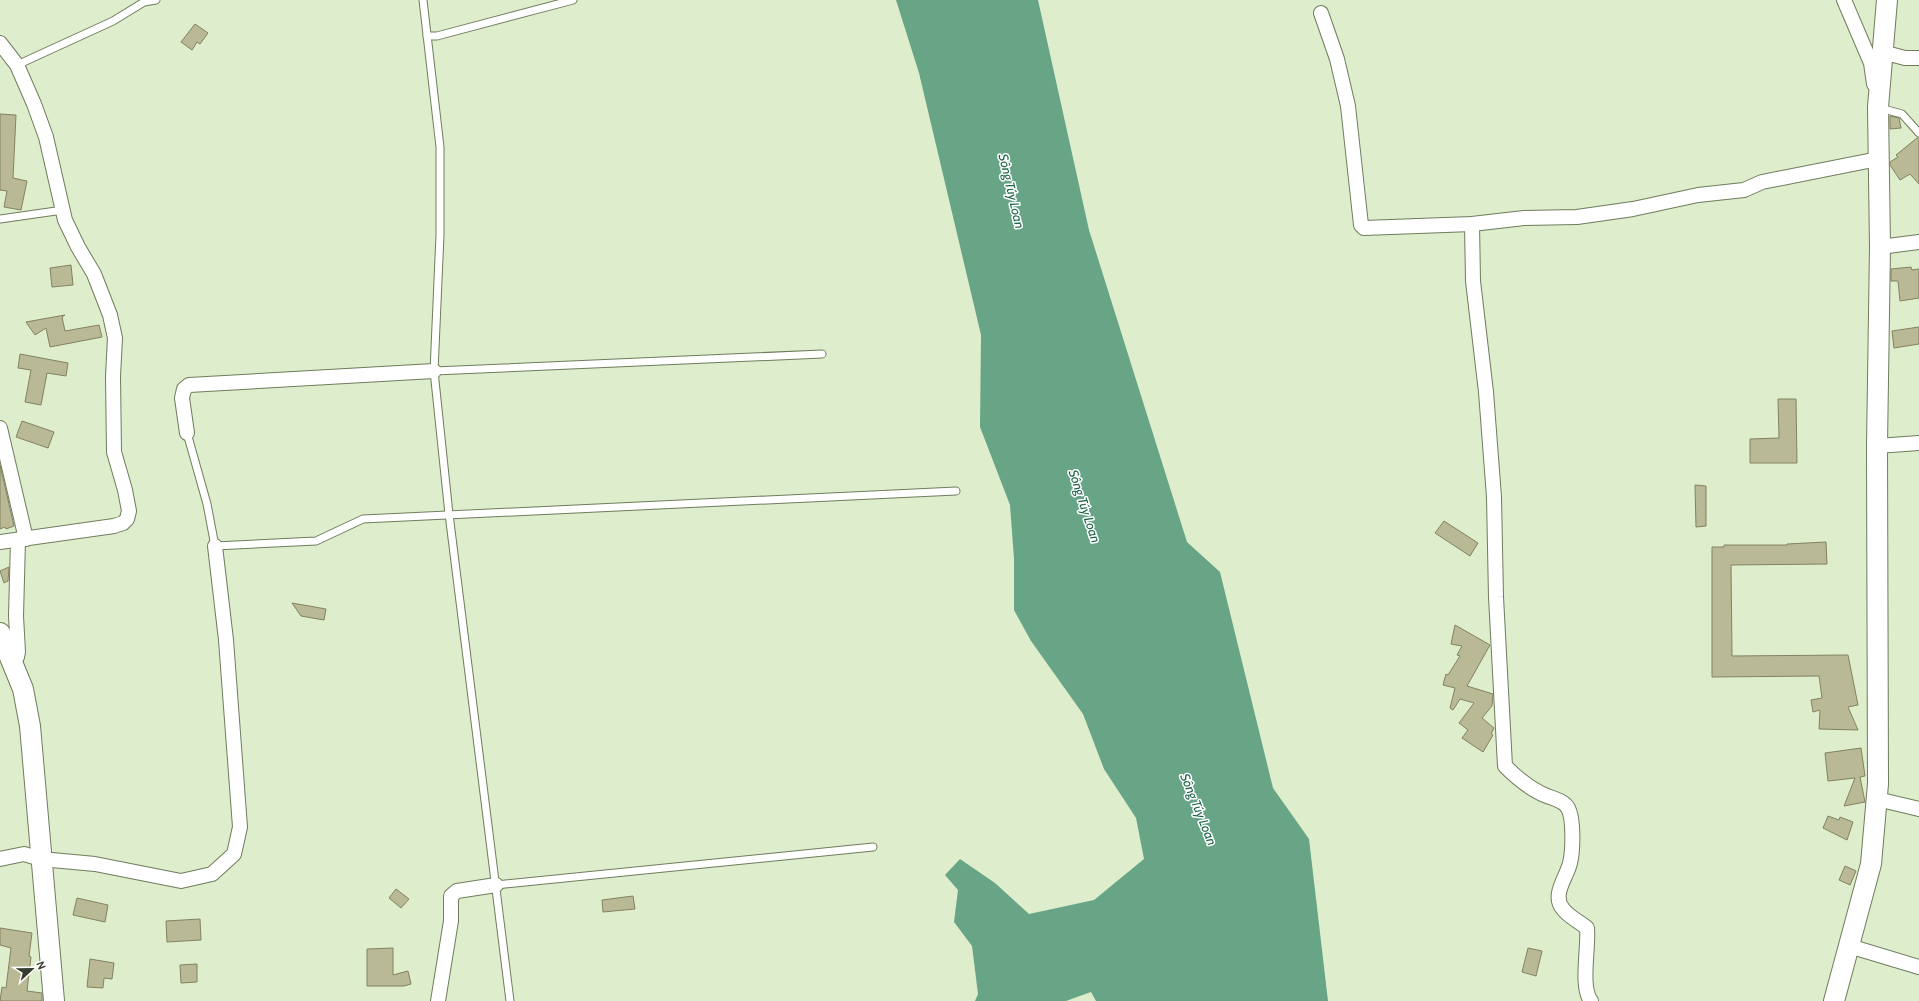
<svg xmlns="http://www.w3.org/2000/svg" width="1919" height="1001" font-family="Cabin,sans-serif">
<rect width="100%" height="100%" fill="#deedcb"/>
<polygon fill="#68a587" points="896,0 1038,0 1089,230 1187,542 1220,572 1273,788 1309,839 1328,1001 1096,1001 1091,992 1066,1001 975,1001 978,994 972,946 954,922 958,890 945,875 960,859 995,883 1029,914 1094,900 1144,859 1136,818 1104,769 1083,714 1031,641 1014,610 1014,559 1010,505 980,427 981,335 919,73"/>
<g fill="#b9b996" stroke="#828261">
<polygon points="195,24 208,33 200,44 197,42 192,50 181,42"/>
<polygon points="0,114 16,115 13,178 27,181 21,210 4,207 7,191 0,190"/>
<polygon points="1890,116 1899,118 1901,128 1890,129"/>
<polygon points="1917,138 1919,138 1919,184 1910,174 1900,180 1890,165 1890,162 1898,157 1896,155"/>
<polygon points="71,265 73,285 52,287 50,268"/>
<polygon points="1911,267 1912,270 1919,269 1919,298 1900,301 1898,281 1891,281 1891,269"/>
<polygon points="65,315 62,317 65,331 99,325 102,337 50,347 46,328 35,335 26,322"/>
<polygon points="1919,327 1919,344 1894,348 1892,331"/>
<polygon points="20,354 68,363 66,376 47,373 41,405 25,402 31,370 18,368"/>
<polygon points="1778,399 1796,399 1797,463 1750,463 1750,439 1779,438"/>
<polygon points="22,421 54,432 48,448 16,437"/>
<polygon points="0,465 14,526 6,529 5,527 0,529"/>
<polygon points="1695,485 1706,486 1706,526 1696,527"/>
<polygon points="1444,521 1478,543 1470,556 1435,533"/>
<polygon points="1826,542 1827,564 1731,565 1732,656 1848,655 1858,705 1848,707 1858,730 1819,729 1820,710 1813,712 1811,700 1822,698 1819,676 1712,677 1712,547 1724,547 1724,545 1787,545 1787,544"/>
<polygon points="9,567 8,581 4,583 0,571"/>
<polygon points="292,603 326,609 324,620 301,616"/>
<polygon points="1455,625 1490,645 1467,686 1493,694 1492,706 1482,718 1494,728 1491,734 1493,735 1483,752 1462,738 1468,730 1459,723 1474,703 1460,699 1453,710 1450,708 1455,688 1443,685 1446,674 1448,675 1460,656 1457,655 1462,646 1451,644"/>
<polygon points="1861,748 1865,776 1860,777 1865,802 1844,806 1855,778 1828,781 1825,753"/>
<polygon points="1828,816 1839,820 1840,817 1853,822 1847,840 1823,828"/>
<polygon points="1845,866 1856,871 1850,885 1839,880"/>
<polygon points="396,889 409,899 401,908 389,898"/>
<polygon points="633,896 635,909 603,912 602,900"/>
<polygon points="77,898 108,905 105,922 73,915"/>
<polygon points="200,919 201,940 167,942 166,921"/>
<polygon points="0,928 32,933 29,956 31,957 27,991 42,993 42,1001 0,1001 2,987 6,988 11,948 0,945"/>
<polygon points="393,948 393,975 408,971 411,984 404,986 367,986 367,949"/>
<polygon points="1528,948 1542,951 1536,976 1522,972"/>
<polygon points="90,959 114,963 112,979 104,978 103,988 87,987"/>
<polygon points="197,964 197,982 181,983 180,965"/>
</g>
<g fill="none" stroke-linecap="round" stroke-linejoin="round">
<g stroke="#6f7c5d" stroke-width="9">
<g id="lane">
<polyline points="423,0 440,147 440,235 434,371 449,514 510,1001"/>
<polyline points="427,36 437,36 573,0"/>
<polyline points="17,65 113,21 144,2 156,0"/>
<polyline points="1880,108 1902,114 1919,133"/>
<polyline points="0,219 63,210"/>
<polyline points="434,371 822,354"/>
<polyline points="187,433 207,504 215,546 316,541 363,519 956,491"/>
<polyline points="496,885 873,847"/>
</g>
</g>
<g stroke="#6f7c5d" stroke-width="16">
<g id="street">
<polyline points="1844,0 1871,63 1874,84"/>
<polyline points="1321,13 1337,59 1348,106 1361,225 1364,228 1472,224 1524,218 1577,217 1633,209 1698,195 1744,190 1762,182 1878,159"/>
<polyline points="0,43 17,65 34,104 46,137 65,220 78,247 94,274 110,315 115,338 113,376 114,452 125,490 129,511 127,519 123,523 114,526 0,542"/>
<polyline points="1882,52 1905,58 1919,58"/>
<path d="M1472,224L1473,281L1486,392L1494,497L1496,597L1505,766C1517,778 1531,790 1547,796C1555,799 1564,801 1568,808C1574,819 1573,851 1570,863C1567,877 1551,895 1563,909C1569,917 1580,922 1587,928C1589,947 1580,987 1591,1001"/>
<polyline points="1880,247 1919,242"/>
<polyline points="0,428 26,539"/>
<polyline points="187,433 182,398 184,389 189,385 434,371"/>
<polyline points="1877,446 1919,443"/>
<polyline points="13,662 17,657 18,652 16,616 18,540"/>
<polyline points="1877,799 1919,809"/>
<polyline points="0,859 24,854 41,859 95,864 181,881 212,874 234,854 240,827 226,640 215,546"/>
<polyline points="1849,946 1919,967"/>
<polyline points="438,1001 451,921 451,896 457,891 496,885"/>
</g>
</g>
<g stroke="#6f7c5d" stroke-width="22">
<g id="secondary">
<polyline points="0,633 23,689 30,726 54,1001"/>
<polyline points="1834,1001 1871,864 1878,784 1877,446 1880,247 1878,107 1887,0"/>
</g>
</g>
<use href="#lane" stroke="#fff" stroke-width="7"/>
<use href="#street" stroke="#fff" stroke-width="14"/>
<use href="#secondary" stroke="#fff" stroke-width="20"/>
</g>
<g text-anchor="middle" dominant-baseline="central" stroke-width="3" stroke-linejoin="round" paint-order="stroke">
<g font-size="13" font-style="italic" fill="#1a6346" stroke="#fff">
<text transform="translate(1012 191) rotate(77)">Sông Túy Loan</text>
<text transform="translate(1085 506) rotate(72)">Sông Túy Loan</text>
<text transform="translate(1199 809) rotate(68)">Sông Túy Loan</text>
</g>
</g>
<g transform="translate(32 969) rotate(68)" stroke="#ffffff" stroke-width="3" paint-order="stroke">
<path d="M0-3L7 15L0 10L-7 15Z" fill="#363c2e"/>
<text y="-6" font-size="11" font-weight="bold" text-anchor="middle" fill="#363c2e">N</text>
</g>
</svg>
